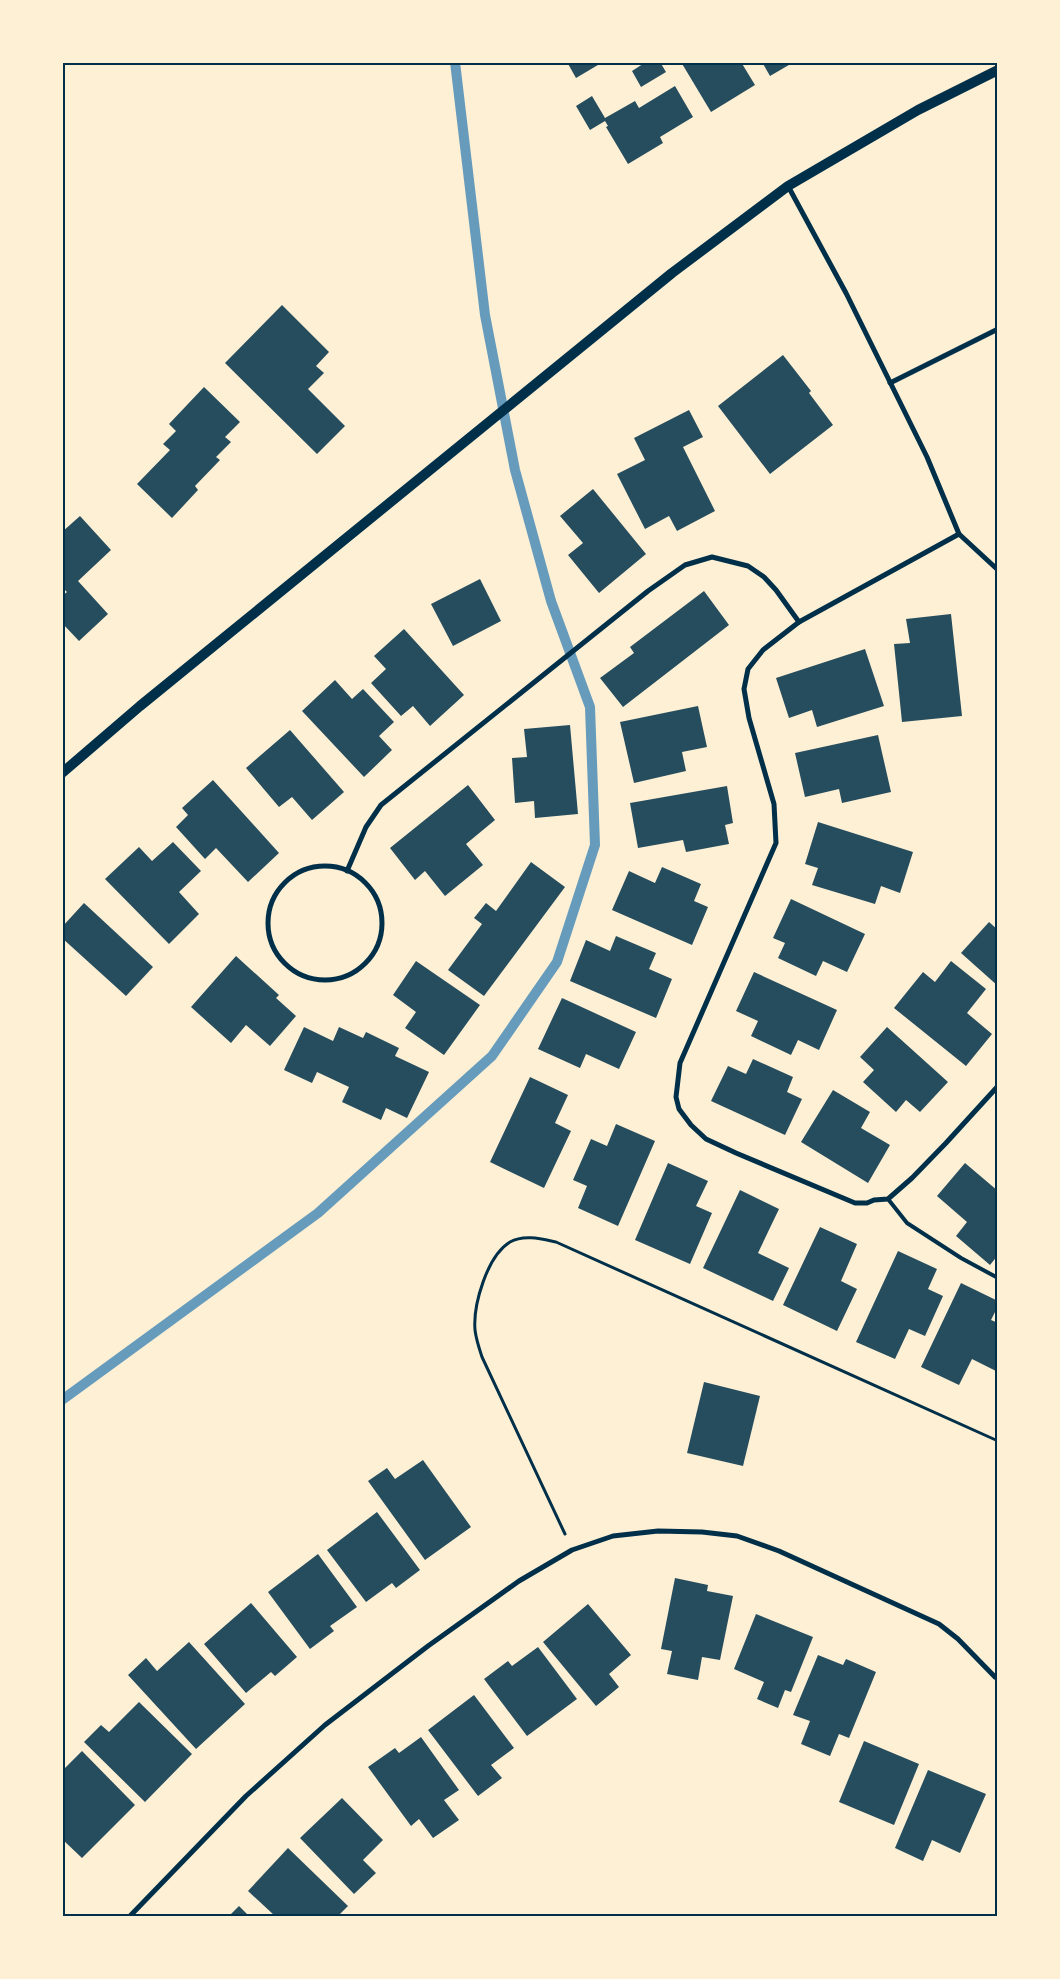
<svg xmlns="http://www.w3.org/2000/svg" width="1060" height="1979" font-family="'Open Sans',sans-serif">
<rect width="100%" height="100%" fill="#fdf0d5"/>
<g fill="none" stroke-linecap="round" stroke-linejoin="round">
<polyline stroke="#669bbc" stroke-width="10" points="62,1400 318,1213 492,1056 557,962 595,845 590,707 551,601 515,470 485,315 455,62"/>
</g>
<g fill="#264d5e">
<polygon points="567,62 603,62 576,78"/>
<polygon points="646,62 660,62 666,72 641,87 632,71"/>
<polygon points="681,62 741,62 755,85 711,112"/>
<polygon points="762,62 794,62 770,76"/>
<polygon points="675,86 693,117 660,137 663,143 628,164 606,127 608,126 605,121 590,130 576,106 592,96 605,118 635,101 639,108"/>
<polygon points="282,305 329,352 316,366 324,373 308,389 345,426 317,454 225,363"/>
<polygon points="783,355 811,391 809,393 833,425 770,474 718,406"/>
<polygon points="204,387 240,422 225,437 231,442 216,457 220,460 195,486 198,490 172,518 137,484 170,450 163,444 176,431 169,424"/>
<polygon points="689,410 703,437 683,447 715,511 677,531 669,516 645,529 617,474 645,460 634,438"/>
<polygon points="593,489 646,554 599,593 568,555 583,543 560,516"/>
<polygon points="80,516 111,550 78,581 108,614 79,641 62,623 62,596 67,592 62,587 62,532"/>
<polygon points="480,579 501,621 453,646 431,604"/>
<polygon points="704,591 729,625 623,707 600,678 634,653 630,647"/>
<polygon points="951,614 962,716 902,722 894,644 910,643 906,619"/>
<polygon points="404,629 464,695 430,726 413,706 401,716 371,683 386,669 374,656"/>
<polygon points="865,649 884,706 817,727 812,710 789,718 776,678"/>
<polygon points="335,680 352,699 363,689 394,722 379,736 392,750 364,777 302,711"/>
<polygon points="698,706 707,747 682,752 686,771 634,783 620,722"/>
<polygon points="570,725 578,814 535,818 534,801 515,803 512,758 527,757 524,729"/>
<polygon points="290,730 344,792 312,820 292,797 279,807 246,768"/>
<polygon points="878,735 891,792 842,803 839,789 805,797 795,753"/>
<polygon points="213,780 279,853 248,882 216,848 205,859 176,827 188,815 182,808"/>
<polygon points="468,785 495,820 466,844 483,865 445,896 425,871 415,880 390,848"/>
<polygon points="727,786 733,823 725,825 729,844 686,852 683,840 638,848 630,803"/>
<polygon points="818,822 913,852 900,893 881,886 875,904 812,885 818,868 805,864"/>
<polygon points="173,842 201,871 179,892 199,914 169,944 105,879 139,847 152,861"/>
<polygon points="531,862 565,887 484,996 448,970 482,924 474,918 486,903 496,911"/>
<polygon points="662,867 701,884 694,901 708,907 692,945 612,910 629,871 655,883"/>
<polygon points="791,899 865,934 847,972 823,961 816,976 778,958 785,943 773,938"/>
<polygon points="84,903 153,967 126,996 62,938 62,927"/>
<polygon points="989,922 998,930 998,986 961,953"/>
<polygon points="616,936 656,953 649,969 672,979 656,1018 570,981 586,940 610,951"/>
<polygon points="236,956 279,995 276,998 296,1016 270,1046 246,1025 231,1043 191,1007"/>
<polygon points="416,961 480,1005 444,1055 405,1028 416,1012 393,995"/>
<polygon points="951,961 986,989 967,1013 992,1034 966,1066 894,1008 923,972 935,982"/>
<polygon points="754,972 837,1010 819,1050 798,1040 791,1055 751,1036 758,1021 736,1011"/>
<polygon points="562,998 636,1032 619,1069 586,1054 580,1068 538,1049"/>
<polygon points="304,1027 333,1041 339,1027 363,1038 366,1032 399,1048 395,1056 429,1072 407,1118 386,1108 381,1120 342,1102 349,1087 317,1072 312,1083 284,1070"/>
<polygon points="887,1027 948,1082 920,1112 906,1100 896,1112 863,1082 874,1070 860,1057"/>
<polygon points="753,1059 793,1077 787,1092 802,1099 785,1135 711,1101 728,1066 746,1074"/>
<polygon points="530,1077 568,1095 555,1123 571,1131 544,1188 490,1162"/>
<polygon points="833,1090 870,1112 861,1128 890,1145 868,1183 801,1142"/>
<polygon points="616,1124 655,1141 618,1226 578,1208 587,1186 573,1180 591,1139 607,1146"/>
<polygon points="668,1163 708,1181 696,1206 712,1213 690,1264 635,1240"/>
<polygon points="965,1163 998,1191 998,1255 990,1265 956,1236 967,1222 937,1196"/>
<polygon points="740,1190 779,1209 758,1253 789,1268 773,1301 703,1268"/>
<polygon points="820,1227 857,1244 841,1281 857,1289 837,1331 783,1305"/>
<polygon points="898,1251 937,1269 928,1289 943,1296 925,1336 909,1329 895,1359 856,1342"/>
<polygon points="961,1283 998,1301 998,1306 991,1320 998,1323 998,1372 972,1359 959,1385 921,1367"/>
<polygon points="704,1382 760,1396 743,1466 687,1453"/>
<polygon points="423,1460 471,1527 425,1560 368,1481 387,1468 395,1479"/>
<polygon points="377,1512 420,1570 396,1588 392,1583 366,1602 327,1550"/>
<polygon points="318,1554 357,1607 330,1626 334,1631 310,1649 268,1592"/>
<polygon points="675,1578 708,1585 707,1591 733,1596 720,1660 702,1657 698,1680 667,1674 672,1651 661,1649"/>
<polygon points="251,1603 297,1657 275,1676 271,1672 246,1693 204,1644"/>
<polygon points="588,1604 631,1655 609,1674 619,1687 596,1706 543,1642"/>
<polygon points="756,1614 813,1637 791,1692 785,1690 778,1708 757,1699 764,1682 734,1669"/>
<polygon points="189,1642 245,1704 196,1749 128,1675 146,1658 157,1671"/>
<polygon points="538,1647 577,1699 527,1736 484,1679 508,1661 512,1666"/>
<polygon points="818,1655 843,1665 846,1659 876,1672 849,1738 839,1734 830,1756 801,1744 810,1721 793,1715"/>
<polygon points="474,1695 514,1748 491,1765 502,1778 478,1796 428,1730"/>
<polygon points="139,1702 192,1754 145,1802 84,1742 101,1725 109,1732"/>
<polygon points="421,1737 459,1790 444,1800 459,1820 433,1838 419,1819 411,1826 368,1767 395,1748 399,1753"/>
<polygon points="864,1741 919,1764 894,1825 839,1802"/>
<polygon points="82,1751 135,1805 82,1858 62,1839 62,1771"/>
<polygon points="928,1770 986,1794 960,1853 932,1840 923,1861 895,1848"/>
<polygon points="342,1798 383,1840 363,1860 376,1873 354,1894 300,1838"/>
<polygon points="288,1848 348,1906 338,1916 275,1916 248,1891"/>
<polygon points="239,1906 249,1916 229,1916"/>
</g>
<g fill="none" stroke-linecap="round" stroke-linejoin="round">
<path stroke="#003049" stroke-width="3" d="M565,1534L482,1357C479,1348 476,1339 475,1330C473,1305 487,1256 510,1242C524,1234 542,1239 556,1242L998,1441"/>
<polyline stroke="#003049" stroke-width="4" points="888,1199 907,1223 961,1258 998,1278"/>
<g stroke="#003049" stroke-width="5">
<polyline points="788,186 846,293 927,457 959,534 998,570"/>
<polyline points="890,383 998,329"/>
<polyline points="959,534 799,622 763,650 748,669 744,689 749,718 774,804 776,843 680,1063 676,1097 679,1109 691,1125 706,1139 736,1153 855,1203 867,1203 874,1200 888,1199 912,1178 946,1143 998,1086"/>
<circle cx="325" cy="923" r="57"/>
<polyline points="347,871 366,827 381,805 648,591 685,565 712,557 748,566 764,577 776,590 799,622"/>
<polyline points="130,1916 246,1796 325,1725 428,1646 519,1581 572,1550 613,1536 658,1531 702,1532 737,1536 779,1551 939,1624 958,1639 995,1677"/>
</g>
<polyline stroke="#003049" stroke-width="10" points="62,773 140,706 672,273 788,186 918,110 998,70"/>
</g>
<rect width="1060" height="1979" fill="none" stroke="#fdf0d5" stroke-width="128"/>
<rect x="64" y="64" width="932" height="1851" fill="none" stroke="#003049" stroke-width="2"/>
</svg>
